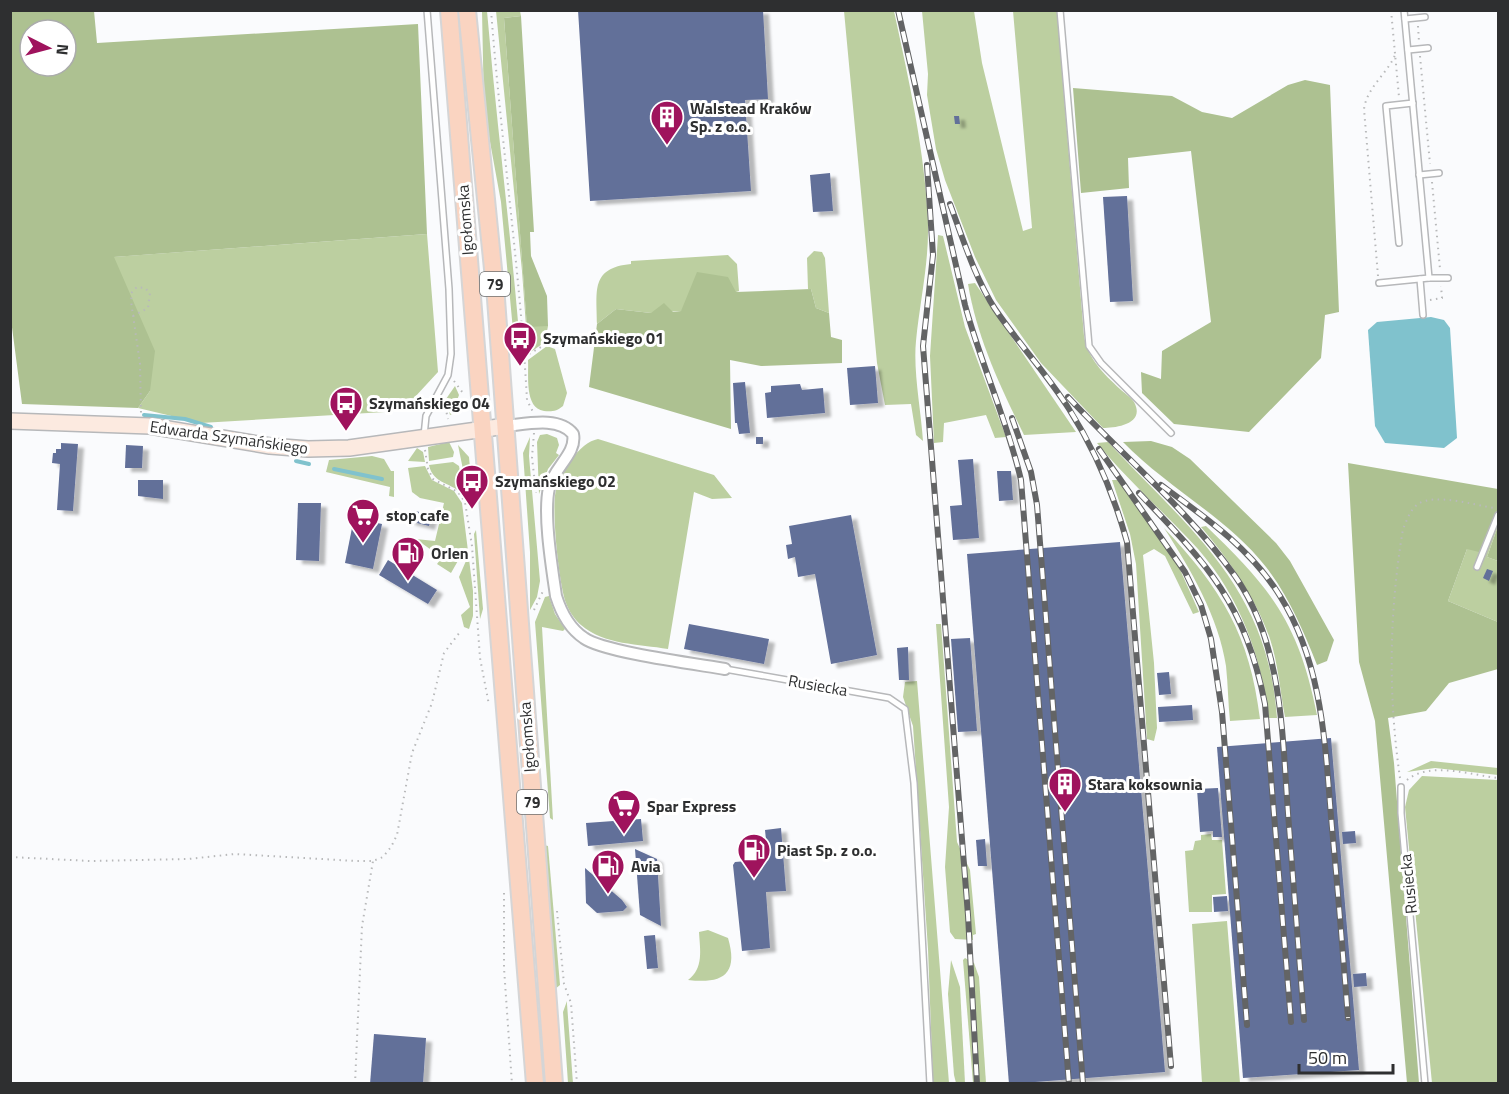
<svg xmlns="http://www.w3.org/2000/svg" width="1509" height="1094" font-family="'Titillium Web',sans-serif">
<defs>
<filter id="shadow"><feDropShadow dx="6" dy="4" stdDeviation="1.5" flood-color="#0004"/></filter>
</defs>
<rect width="100%" height="100%" fill="#fafbfd"/>
<g fill="#bccfa0">
<path d="M482,11H487C496,118 510,226 519,333L514,341L501,202L484,109Z"/>
<polygon points="496,11 520,11 521,16 504,18 527,326 548,326 545,342 528,354 522,271"/>
<path d="M844,11H894C909,81 925,151 928,223C929,263 920,301 916,341C913,371 921,410 923,441L916,435L911,404L885,405L877,363Z"/>
<path d="M922,11H974L982,63L1023,231L1032,228L1013,11H1057L1084,336C1088,359 1104,374 1120,389C1124,393 1131,397 1134,402C1146,424 1116,428 1103,428L1041,363L996,300L975,257L945,180L936,149L927,95L928,74Z"/>
<polygon points="427,234 438,372 402,411 201,423 138,408 150,391 113,257"/>
<polygon points="938,235 943,236 965,327 1006,437 995,438 986,415 944,423 943,442 934,443 930,356"/>
<polygon points="814,251 822,252 825,258 829,313 816,308 811,289 808,289 807,258"/>
<path d="M728,255L737,264L739,291L681,311L651,313L616,309L597,324C597,291 590,268 631,264V261Z"/>
<path d="M975,283L1076,432L1024,435C1000,386 977,338 968,284Z"/>
<path d="M547,346L555,349L567,393L563,406C557,411 552,412 544,411C524,408 529,375 528,360Z"/>
<polygon points="455,386 459,395 452,414 450,415 446,399"/>
<polygon points="547,434 557,438 559,445 556,453 559,455 548,469 539,494 537,442 540,435"/>
<polygon points="530,437 529,456 540,581 537,597 530,610 530,552 523,453"/>
<path d="M598,439L714,475L732,498L712,499L694,492L668,649C639,644 604,645 581,625C574,619 569,611 566,603C559,585 551,508 556,490C559,473 580,442 598,439Z"/>
<polygon points="449,442 454,452 453,457 429,461 428,447"/>
<path d="M1108,442C1190,530 1268,587 1277,718H1269C1261,656 1240,597 1198,549C1165,513 1128,481 1097,443Z"/>
<polygon points="458,445 469,457 472,492 467,489"/>
<polygon points="417,448 423,452 425,462 408,461"/>
<polygon points="372,456 384,459 391,471 394,471 394,497 389,496 390,487 326,472 329,460"/>
<path d="M453,462L459,466L464,496C453,482 433,485 429,465Z"/>
<polygon points="425,466 432,480 454,491 462,503 473,591 473,616 469,629 464,627 461,615 470,607 459,577 469,554 463,552 451,573 437,564 440,560 434,552 416,539 411,546 406,538 435,541 444,503 420,498 412,492 408,468"/>
<polygon points="1112,480 1118,480 1178,565 1199,612 1193,614 1165,556 1154,549 1143,555 1154,663 1157,728 1154,741 1147,739 1136,564 1130,534"/>
<polygon points="1497,510 1498,526 1487,557 1498,561 1498,622 1448,601 1467,549"/>
<path d="M1206,526C1272,589 1299,624 1317,715L1285,717C1280,691 1278,661 1269,636C1254,595 1229,560 1201,527Z"/>
<path d="M1164,528C1221,588 1250,635 1260,719L1230,721C1228,703 1228,684 1226,666C1219,618 1190,568 1164,528Z"/>
<polygon points="476,530 483,609 480,619 474,534"/>
<polygon points="549,596 555,614 565,629 563,631 542,627 553,820 550,818 535,622 545,597"/>
<polygon points="936,624 941,624 957,842 970,870 976,934 973,935 973,940 955,939 950,932 945,867 949,807"/>
<polygon points="917,681 949,1083 933,1083 928,949 913,726 903,697 905,682"/>
<polygon points="1431,761 1498,768 1498,775 1435,768 1407,772"/>
<polygon points="1422,776 1498,780 1498,1083 1432,1083 1405,807 1409,790"/>
<polygon points="1211,834 1212,840 1222,840 1226,894 1212,895 1212,912 1189,912 1185,851 1193,850 1195,841 1201,840 1201,835"/>
<polygon points="544,845 548,846 560,985 555,989"/>
<polygon points="1227,921 1240,1083 1255,1083 1202,1083 1192,924"/>
<path d="M708,930L728,938C739,975 722,984 688,980C704,968 700,950 699,932Z"/>
<polygon points="965,958 974,963 979,977 986,1083 973,1083 963,960"/>
<polygon points="951,960 960,987 965,1083 956,1083 954,1075 948,994"/>
<polygon points="567,1001 567,1004 573,1083 568,1083 563,1012"/>
</g>
<g fill="#adc191" fill-rule="evenodd">
<path d="M10,11H94L97,43L418,24L427,234L114,257L155,351L150,391L138,408L22,404L10,312ZM30,30H66V66H30Z"/>
<polygon points="521,16 534,232 530,232 531,256 547,296 548,326 527,327 504,18"/>
<polygon points="1305,80 1330,85 1339,312 1325,315 1321,358 1249,432 1174,424 1142,393 1141,372 1161,379 1162,351 1211,322 1191,151 1128,158 1129,188 1081,193 1073,88 1172,96 1202,112 1232,118 1288,85"/>
<polygon points="697,272 728,277 736,292 811,289 816,308 829,313 831,337 842,340 842,363 761,366 730,360 731,429 589,387 597,324 616,309 651,313 664,303 673,312 681,311"/>
<path d="M1151,441L1172,447L1190,459L1276,543L1290,561L1334,640L1327,661L1317,665C1303,630 1289,597 1266,567C1229,519 1165,486 1123,442Z"/>
<polygon points="1348,463 1498,489 1498,511 1479,552 1467,549 1448,601 1498,622 1498,669 1449,683 1426,711 1388,718 1394,763 1419,1083 1407,1083 1375,721 1359,662"/>
<polygon points="1498,526 1498,561 1487,557"/>
</g>
<polygon fill="#80c2cd" points="1431,317 1444,320 1450,328 1457,438 1444,448 1385,443 1375,426 1368,330 1377,322"/>
<g fill="none" stroke-linecap="round" stroke-linejoin="round">
<g stroke="#80c2cd" stroke-width="4">
<polyline points="144,415 185,419 211,427"/>
<polyline points="296,461 309,464"/>
<polyline points="334,469 382,479"/>
</g>
</g>
<g fill="#626f99" filter="url(#shadow)">
<polygon points="578,10 763,10 768,99 745,100 751,191 590,201"/>
<polygon points="954,116 959,116 960,124 955,124"/>
<polygon points="830,173 833,211 813,212 810,175"/>
<polygon points="1127,196 1133,301 1110,302 1103,197"/>
<polygon points="875,366 878,403 850,405 847,368"/>
<polygon points="745,382 750,433 739,434 737,423 735,423 733,383"/>
<polygon points="800,384 802,390 823,388 825,413 767,418 765,393 771,392 771,386"/>
<rect x="756" y="437" width="7" height="7"/>
<polygon points="61,443 78,444 73,511 57,510 60,464 52,463 53,453 56,453 56,449 61,449"/>
<polygon points="126,445 143,446 142,468 125,468"/>
<polygon points="973,459 979,538 953,540 950,506 962,505 958,460"/>
<polygon points="997,471 1011,471 1013,500 999,501"/>
<polygon points="138,480 163,480 163,499 138,496"/>
<polygon points="298,503 321,503 319,561 296,560"/>
<polygon points="411,510 432,515 429,526 409,521"/>
<polygon points="851,515 877,655 831,664 815,574 798,577 795,557 788,559 786,545 792,544 789,526"/>
<polygon points="354,518 382,524 373,569 345,563"/>
<polygon points="1120,542 1165,1072 1009,1084 967,554"/>
<polygon points="388,560 437,590 428,604 379,575"/>
<polygon points="1487,569 1493,571 1489,581 1483,578"/>
<polygon points="689,624 769,639 764,664 684,649"/>
<polygon points="970,638 977,731 958,732 951,639"/>
<polygon points="908,647 909,680 899,680 897,648"/>
<polygon points="1169,672 1171,694 1159,695 1157,673"/>
<polygon points="1192,705 1193,720 1159,722 1158,707"/>
<polygon points="1331,738 1359,1070 1243,1078 1217,747"/>
<polygon points="1218,788 1222,837 1213,837 1213,831 1200,832 1197,789"/>
<polygon points="641,819 643,841 588,846 586,823"/>
<polygon points="781,828 786,891 766,892 770,948 742,951 733,865 735,862 759,860 759,863 768,860 765,830"/>
<polygon points="1355,831 1356,843 1343,844 1342,832"/>
<polygon points="985,839 987,866 978,866 976,840"/>
<polygon points="635,849 657,859 661,926 640,915"/>
<polygon points="585,868 622,900 627,907 623,911 597,913 586,903"/>
<polygon points="1227,896 1228,911 1214,912 1213,897"/>
<polygon points="655,935 658,968 647,969 644,936"/>
<polygon points="1366,973 1367,986 1354,987 1353,974"/>
<polygon points="374,1034 426,1038 423,1084 370,1084"/>
</g>
<g fill="none" stroke-linecap="round" stroke-linejoin="round">
<g stroke="#b7b8ba" stroke-width="8">
<g id="lane">
<polyline points="1060,10 1089,346 1101,363 1171,433"/>
<polyline points="1405,19 1425,17"/>
<polyline points="1408,50 1428,48"/>
<polyline points="1419,175 1439,173"/>
<polyline points="1399,243 1386,106 1413,103"/>
<polyline points="1429,278 1448,278"/>
<polyline points="1420,279 1423,315"/>
<polyline points="1379,283 1429,278 1404,10"/>
<polyline points="424,436 426,416 448,375 451,354 449,289 427,10"/>
<polyline points="1477,567 1498,515"/>
<polyline points="725,669 889,698 905,709 914,783 930,1084"/>
<polyline points="1401,787 1401,813 1425,1084"/>
</g>
</g>
<g stroke="#b7b8ba" stroke-width="14">
<path id="street" d="M506,426C526,424 559,416 573,434C577,454 553,468 549,488C543,514 552,568 556,596C561,612 569,628 584,638C603,652 696,664 725,669"/>
</g>
<g stroke="#b7b8ba" stroke-width="18">
<polyline id="secondary" points="10,421 150,426 270,446 308,449 349,448 506,426"/>
</g>
<g stroke="#d5d5d6" stroke-width="20">
<g id="primary">
<polyline points="449,10 535,1084"/>
<polyline points="467,10 496,299 554,1084"/>
</g>
</g>
<g stroke="#b8b9ba" stroke-width="2" stroke-dasharray="1.5 4.5" stroke-linecap="butt">
<path d="M491,10C501,141 520,270 527,400L533,412"/>
<polyline points="1391,10 1399,97"/>
<polyline points="1418,26 1419,42"/>
<polyline points="1420,56 1430,164"/>
<polyline points="1432,182 1440,269"/>
<path d="M1378,276L1364,109C1367,87 1387,74 1395,55"/>
<polyline points="1430,300 1442,298 1441,286"/>
<polyline points="133,316 148,308 150,293 145,288 137,287 132,292 131,301 140,364 141,413"/>
<polyline points="524,357 553,340"/>
<polyline points="454,381 463,393"/>
<polyline points="444,401 448,419"/>
<polyline points="534,433 532,457 536,493"/>
<polyline points="425,450 428,469 433,479 458,492 465,502 472,546 480,658 489,705"/>
<polyline points="534,610 543,591"/>
<path d="M1400,778C1388,695 1389,612 1403,529C1407,520 1410,510 1418,504C1434,493 1475,505 1494,508"/>
<path d="M1407,780C1430,761 1471,775 1498,778"/>
<polyline points="10,857 90,861 188,859 235,854 356,861 373,861 383,857 391,847 397,835 412,753 432,703 444,653 460,632"/>
<polyline points="504,893 504,968 512,1084"/>
<polyline points="557,911 564,984 571,1003 577,1084"/>
<polyline points="355,1084 362,926 373,861"/>
</g>
<use href="#lane" stroke="#fff" stroke-width="5"/>
<use href="#street" stroke="#fff" stroke-width="10"/>
<use href="#secondary" stroke="#fceae0" stroke-width="15"/>
<use href="#primary" stroke="#fad4c1" stroke-width="16"/>
<g stroke="#636465" stroke-width="6">
<g id="rail">
<path d="M898,10L965,305C981,364 1007,420 1021,480L1069,1084"/>
<polyline points="927,165 933,255 923,346 968,915 977,1084"/>
<path d="M950,204C963,239 975,278 995,309C1018,343 1047,374 1069,409C1095,450 1114,495 1127,542L1171,1066"/>
<path d="M1068,397C1123,456 1188,510 1235,576C1285,647 1282,743 1289,826C1294,890 1299,955 1304,1020"/>
<polyline points="1012,418 1031,472 1037,505 1083,1084"/>
<polyline points="1099,449 1185,572 1201,605 1211,639 1222,712 1247,1025"/>
<path d="M1161,485C1205,517 1251,549 1280,596C1324,666 1325,748 1332,828C1338,891 1343,955 1348,1018"/>
<path d="M1139,493C1208,565 1245,603 1265,704L1291,1022"/>
</g>
</g>
<use href="#rail" stroke="#fff" stroke-width="4" stroke-dasharray="11" stroke-linecap="butt"/>
</g>
<defs>
<g id="building-pin" transform="scale(1.725)"><path d="M0 17L-7.5 6A9.5 9.5 0 1 1 7.5 6Z" fill="#9f135d" stroke="#fff"/><path d="M-4-6H4V6H1V3H-1V6H-4ZM-2.5-4.3h1.7v1.8h-1.7ZM.8-4.3h1.7v1.8H.8ZM-2.5-1h1.7V.8h-1.7ZM.8-1h1.7V.8H.8Z" fill="#fff"/></g>
<g id="bus-pin" transform="scale(1.725)"><path d="M0 17L-7.5 6A9.5 9.5 0 1 1 7.5 6Z" fill="#9f135d" stroke="#fff"/><path d="M-5-6H5V4H4V6H2V4H-2V6H-4V4H-5ZM-3.5-4V0h7V-4ZM-3.5 1.2v1.5H-2V1.2ZM2 1.2v1.5H3.5V1.2Z" fill="#fff"/></g>
<g id="supermarket-pin" transform="scale(1.725)"><path d="M0 17L-7.5 6A9.5 9.5 0 1 1 7.5 6Z" fill="#9f135d" stroke="#fff"/><path d="M-6-5.5h2.5l.6 2H6L4.5 2H-2.5L-4.4-4H-6ZM-1.5 3.2a1.3 1.3 0 1 0 .1 0ZM3 3.2a1.3 1.3 0 1 0 .1 0Z" fill="#fff"/></g>
<g id="fuel-pin" transform="scale(1.725)"><path d="M0 17L-7.5 6A9.5 9.5 0 1 1 7.5 6Z" fill="#9f135d" stroke="#fff"/><path d="M-5.5-6h7V0h2V4h1.3V-2.5L3-4.5l.8-.8L6-3V5H2.5V1h-1V6h-7ZM-4.2-4.7v3.2H.2V-4.7Z" fill="#fff"/></g>
</defs>
<g fill-rule="evenodd">
<use href="#building-pin" x="667" y="117"/>
<use href="#bus-pin" x="520" y="338"/>
<use href="#bus-pin" x="346" y="403"/>
<use href="#bus-pin" x="472" y="481"/>
<use href="#supermarket-pin" x="363" y="515"/>
<use href="#fuel-pin" x="408" y="553"/>
<use href="#building-pin" x="1065" y="784"/>
<use href="#supermarket-pin" x="624" y="806"/>
<use href="#fuel-pin" x="754" y="850"/>
<use href="#fuel-pin" x="608" y="866"/>
</g>
<g text-anchor="middle" dominant-baseline="central" stroke-width="6" stroke-linejoin="round" paint-order="stroke">
<g fill="#fff" stroke="#6d6d6e" stroke-width="1.5">
<rect x="480" y="272" width="30" height="24" rx="4.5"/>
<rect x="517" y="790" width="30" height="24" rx="4.5"/>
</g>
<g font-size="15" font-weight="bold" fill="#2e2f30">
<text x="495" y="284">79</text>
<text x="532" y="802">79</text>
</g>
<g font-size="16" font-weight="bold" fill="#2e2f30" stroke="#fff" text-anchor="start">
<text x="690" y="108">Walstead Kraków<tspan x="690" dy="18">Sp. z o.o.</tspan></text>
<text x="543" y="338">Szymańskiego 01</text>
<text x="369" y="403">Szymańskiego 04</text>
<text x="495" y="481">Szymańskiego 02</text>
<text x="386" y="515">stop cafe</text>
<text x="431" y="553">Orlen</text>
<text x="1088" y="784">Stara koksownia</text>
<text x="647" y="806">Spar Express</text>
<text x="777" y="850">Piast Sp. z o.o.</text>
<text x="631" y="866">Avia</text>
</g>
<g font-size="16" fill="#2e2f30" stroke="#fff">
<text transform="translate(465 220) rotate(-94)">Igołomska</text>
<text transform="translate(229 437) rotate(8)">Edwarda Szymańskiego</text>
<text transform="translate(818 685) rotate(10)">Rusiecka</text>
<text transform="translate(527 737) rotate(-94)">Igołomska</text>
<text transform="translate(1408 884) rotate(-96)">Rusiecka</text>
</g>
</g>
<rect width="1509" height="1094" fill="none" stroke="#2e2f30" stroke-width="24"/>
<g transform="translate(48 48) rotate(96)"><circle r="28" fill="#ffffff" stroke="#abacac" stroke-width="1.5"/>
<path d="M0-4.5L10 22L0 15L-10 22Z" fill="#9f135d"/>
<text y="-9" font-size="16" font-weight="bold" text-anchor="middle" fill="#2e2f30">N</text>
</g>
<path d="M1299 1064v9h94v-9" fill="none" stroke="#2e2f30" stroke-width="3"/>
<text x="1308" y="1064" font-size="18" fill="#2e2f30" stroke="#ffffff" stroke-width="4.5" paint-order="stroke">50 m</text>
</svg>
